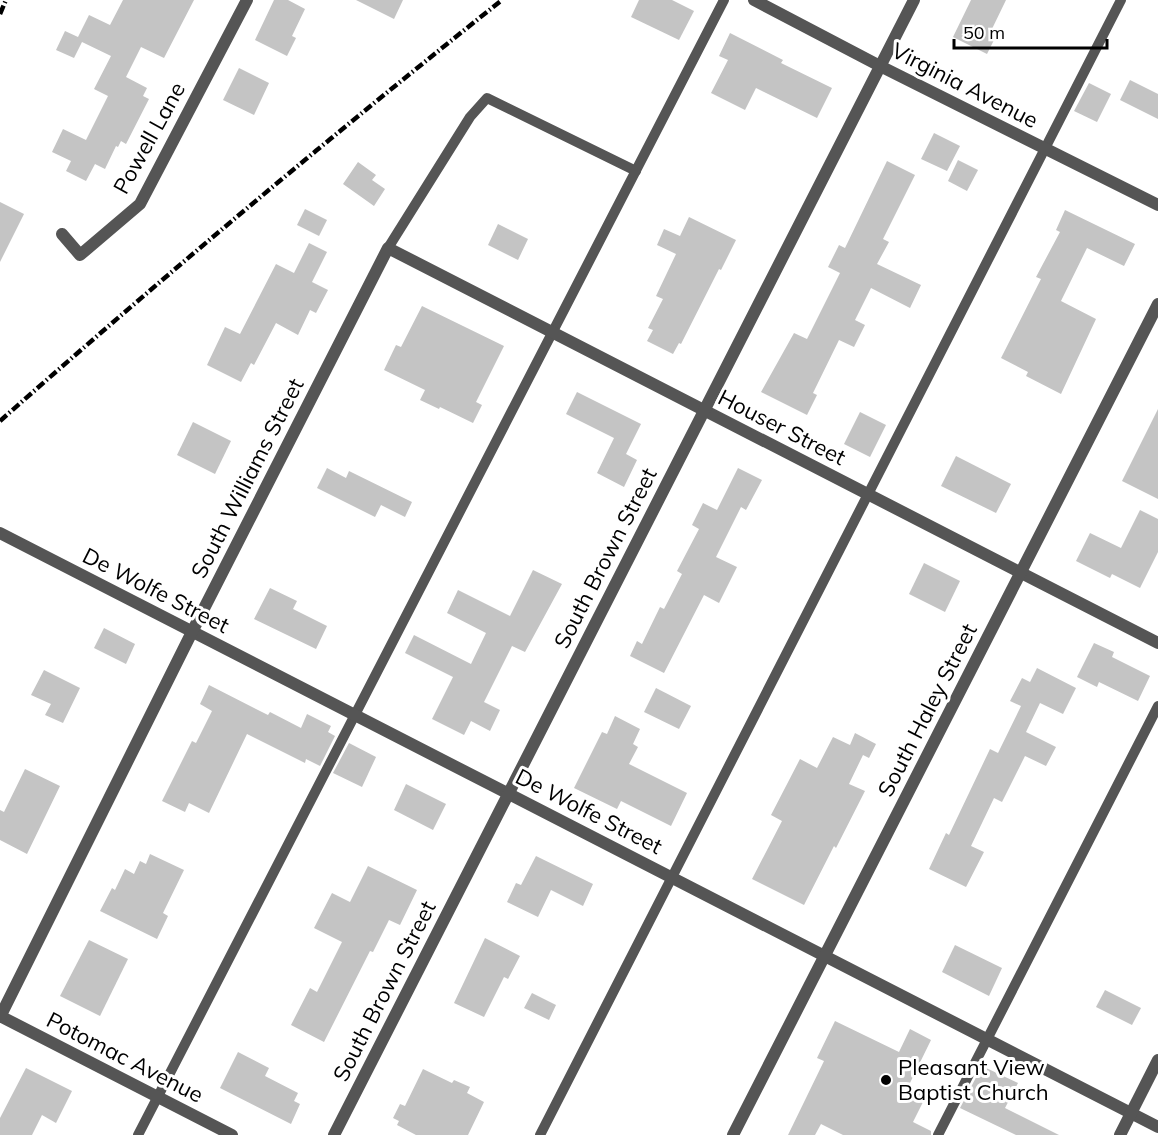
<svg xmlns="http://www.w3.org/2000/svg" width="1158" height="1135" font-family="Mulish,sans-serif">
<rect width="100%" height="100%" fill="#fff"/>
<g fill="#c4c4c4">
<polygon points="123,0 194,0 164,58 141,47 126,77 147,88 143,96 149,99 126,144 121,141 118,147 116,146 105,169 95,164 86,181 66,171 71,161 52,152 63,129 86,140 108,96 94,89 111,56 82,42 74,58 56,50 65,31 78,37 89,15 110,25"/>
<polygon points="274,0 288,0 305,9 292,36 296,38 287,56 255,40"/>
<polygon points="356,0 403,0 394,19"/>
<polygon points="639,0 672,0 694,11 679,40 631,17"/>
<polygon points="971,0 1006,0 991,31 997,34 987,54 953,37"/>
<polygon points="730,33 783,60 781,63 832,88 817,118 756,88 745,110 711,93 728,60 719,56"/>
<polygon points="239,68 269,83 254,115 223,100"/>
<polygon points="1130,80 1158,94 1158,119 1120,100"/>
<polygon points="1089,83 1111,94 1097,122 1074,111"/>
<polygon points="934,133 960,146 947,171 921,159"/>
<polygon points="958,160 978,170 967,191 948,181"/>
<polygon points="887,161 915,175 883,239 889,242 877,264 921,285 910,308 871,288 855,320 865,325 854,347 839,340 813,393 817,395 807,415 761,392 794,333 807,339 840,273 828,267 839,245 845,248"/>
<polygon points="358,162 376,175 372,180 385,189 374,206 343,184"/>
<polygon points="0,202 24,214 0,262"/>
<polygon points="305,209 327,220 319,236 297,225"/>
<polygon points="1065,210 1135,244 1124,266 1087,248 1061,301 1096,319 1061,394 1026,376 1028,372 1001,358 1041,279 1036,277 1060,232 1056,230"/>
<polygon points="689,217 736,240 721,270 719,269 681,344 679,343 673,354 647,341 653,330 648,328 663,299 656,296 676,254 657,245 664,229 680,236"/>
<polygon points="498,224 528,239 518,260 488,245"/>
<polygon points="309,243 327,252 312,282 328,290 316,313 310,310 298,335 276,323 254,365 251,363 241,382 207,365 225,327 240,334 276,264 294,273"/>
<polygon points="422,306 504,346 476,402 482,405 473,423 440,407 439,409 420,400 425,390 384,370 396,345 401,347"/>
<polygon points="577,392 641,424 626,454 637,460 624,487 597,473 614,438 566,414"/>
<polygon points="1158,409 1158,499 1122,481"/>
<polygon points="860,412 886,425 870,457 844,444"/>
<polygon points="193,422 231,441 215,474 177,455"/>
<polygon points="956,456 1011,484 996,513 941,486"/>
<polygon points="327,468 346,478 349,471 412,502 405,517 381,505 375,517 317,488"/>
<polygon points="738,468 762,480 746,510 741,507 716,557 737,567 719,603 704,595 664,673 630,656 637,641 642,644 660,607 664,609 682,574 677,571 699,529 692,525 703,503 717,510"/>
<polygon points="1140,510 1158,519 1158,552 1140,588 1112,574 1110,578 1076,561 1090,533 1121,548"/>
<polygon points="924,563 960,581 945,612 909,594"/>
<polygon points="533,570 562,584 525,652 512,646 484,702 500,710 490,731 471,721 464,735 432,719 453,677 405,653 414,635 471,664 486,633 447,613 458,590 510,616"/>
<polygon points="270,588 297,601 293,609 327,626 316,649 254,619"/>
<polygon points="104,628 135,644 126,664 94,648"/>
<polygon points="1094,643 1114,652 1112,657 1150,676 1138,701 1099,682 1097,687 1077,677"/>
<polygon points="1037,668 1076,688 1063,714 1040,703 1026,732 1056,747 1046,766 1025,756 1002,802 994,798 971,846 984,852 966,887 929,869 946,833 949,835 990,749 998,753 1021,706 1010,701 1022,678 1030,682"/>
<polygon points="44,670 80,688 63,723 45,715 51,704 31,695"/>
<polygon points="209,685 268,715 270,712 301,728 307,714 331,726 328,732 335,736 320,766 306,759 305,763 247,734 209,813 189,803 185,812 162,801 192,741 196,743 212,711 200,704"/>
<polygon points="656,688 691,706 679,729 644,712"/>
<polygon points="615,716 640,729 633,744 638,747 629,764 687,793 671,826 621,801 617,809 574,788 602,732 607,734"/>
<polygon points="855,733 876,744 869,758 863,755 849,784 865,791 836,848 834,846 804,905 752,879 782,821 771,815 800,759 817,768 833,737 850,745"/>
<polygon points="349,743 376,757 362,787 333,773"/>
<polygon points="25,769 60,786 27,854 0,840 0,810 4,812"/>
<polygon points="406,784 446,804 433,830 394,810"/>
<polygon points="150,854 184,870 163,913 168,916 157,939 100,911 112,888 115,890 125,869 134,874 140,861 146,864"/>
<polygon points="536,856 593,884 583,906 551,890 538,917 507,902 516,883 521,885"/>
<polygon points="368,866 417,890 400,925 389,920 373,952 370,951 324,1042 291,1025 310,988 317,992 342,942 314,928 332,893 350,902"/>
<polygon points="485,938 520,956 508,979 504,977 484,1017 454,1003"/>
<polygon points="89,940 128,959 100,1016 60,996"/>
<polygon points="955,945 1002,968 989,996 942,972"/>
<polygon points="1105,990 1141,1008 1132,1025 1096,1007"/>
<polygon points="532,993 556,1005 549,1020 524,1008"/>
<polygon points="835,1021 899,1052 910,1029 931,1040 908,1087 926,1096 913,1122 931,1131 931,1135 843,1135 821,1124 815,1135 788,1135 824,1061 817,1058"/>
<polygon points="238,1052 269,1068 265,1076 298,1093 294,1101 300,1104 291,1124 220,1088"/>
<polygon points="982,1066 1018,1083 1005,1108 1059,1135 1016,1135 960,1108"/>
<polygon points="26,1068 72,1091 56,1123 42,1115 32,1135 0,1135 0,1118"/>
<polygon points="423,1069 452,1083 454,1080 470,1087 467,1093 484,1102 468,1135 416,1135 397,1125 399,1121 393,1118 400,1104 405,1106"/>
</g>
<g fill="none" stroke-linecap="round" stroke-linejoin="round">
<g stroke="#555" stroke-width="10">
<polyline points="388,248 470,117 487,98 636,171"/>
<polyline points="138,1135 724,0"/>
<polyline points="540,1135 1121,0"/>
<polyline points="938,1135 1158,706"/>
</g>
<g stroke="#555" stroke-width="12">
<polyline points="62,234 80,255 140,204 247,0"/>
<polyline points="0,533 1158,1127"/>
<polyline points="0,1016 232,1135"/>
<polyline points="0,1017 192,632 388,248 1158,643"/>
<polyline points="334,1135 914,0"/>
<polyline points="733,1135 1158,304"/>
</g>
<g stroke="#555" stroke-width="12">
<polyline points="754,0 880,66 1158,205"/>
<polyline points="1120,1135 1158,1060"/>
</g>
<g stroke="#000" stroke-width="4.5" stroke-dasharray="9 3 1.5 3" stroke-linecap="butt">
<polyline points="0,14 6,0"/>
<path d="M0,421C164,276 331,136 502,0"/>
</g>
</g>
<circle fill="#000" stroke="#fff" stroke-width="2" cx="886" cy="1080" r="6"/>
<g text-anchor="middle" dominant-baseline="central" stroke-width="6" stroke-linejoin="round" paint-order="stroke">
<g font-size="22" fill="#000" stroke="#fff">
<text transform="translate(965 85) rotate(27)">Virginia Avenue</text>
<text transform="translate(149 138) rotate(-61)">Powell Lane</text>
<text transform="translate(782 427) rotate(27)">Houser Street</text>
<text transform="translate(247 478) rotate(-63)">South Williams Street</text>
<text transform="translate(605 558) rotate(-63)">South Brown Street</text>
<text transform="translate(156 590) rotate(27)">De Wolfe Street</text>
<text transform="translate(927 710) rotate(-63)">South Haley Street</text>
<text transform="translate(589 811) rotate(27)">De Wolfe Street</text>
<text transform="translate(384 991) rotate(-63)">South Brown Street</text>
<text transform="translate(125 1057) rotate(27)">Potomac Avenue</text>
</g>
<g font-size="22" fill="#000" stroke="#fff" text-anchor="start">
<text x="898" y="1067">Pleasant View<tspan x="898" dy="25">Baptist Church</tspan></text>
</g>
</g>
<path d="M954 39v9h153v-9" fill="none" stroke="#000000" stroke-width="3"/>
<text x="963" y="39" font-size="18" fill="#000000" stroke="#ffffff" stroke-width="4.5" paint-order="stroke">50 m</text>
</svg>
